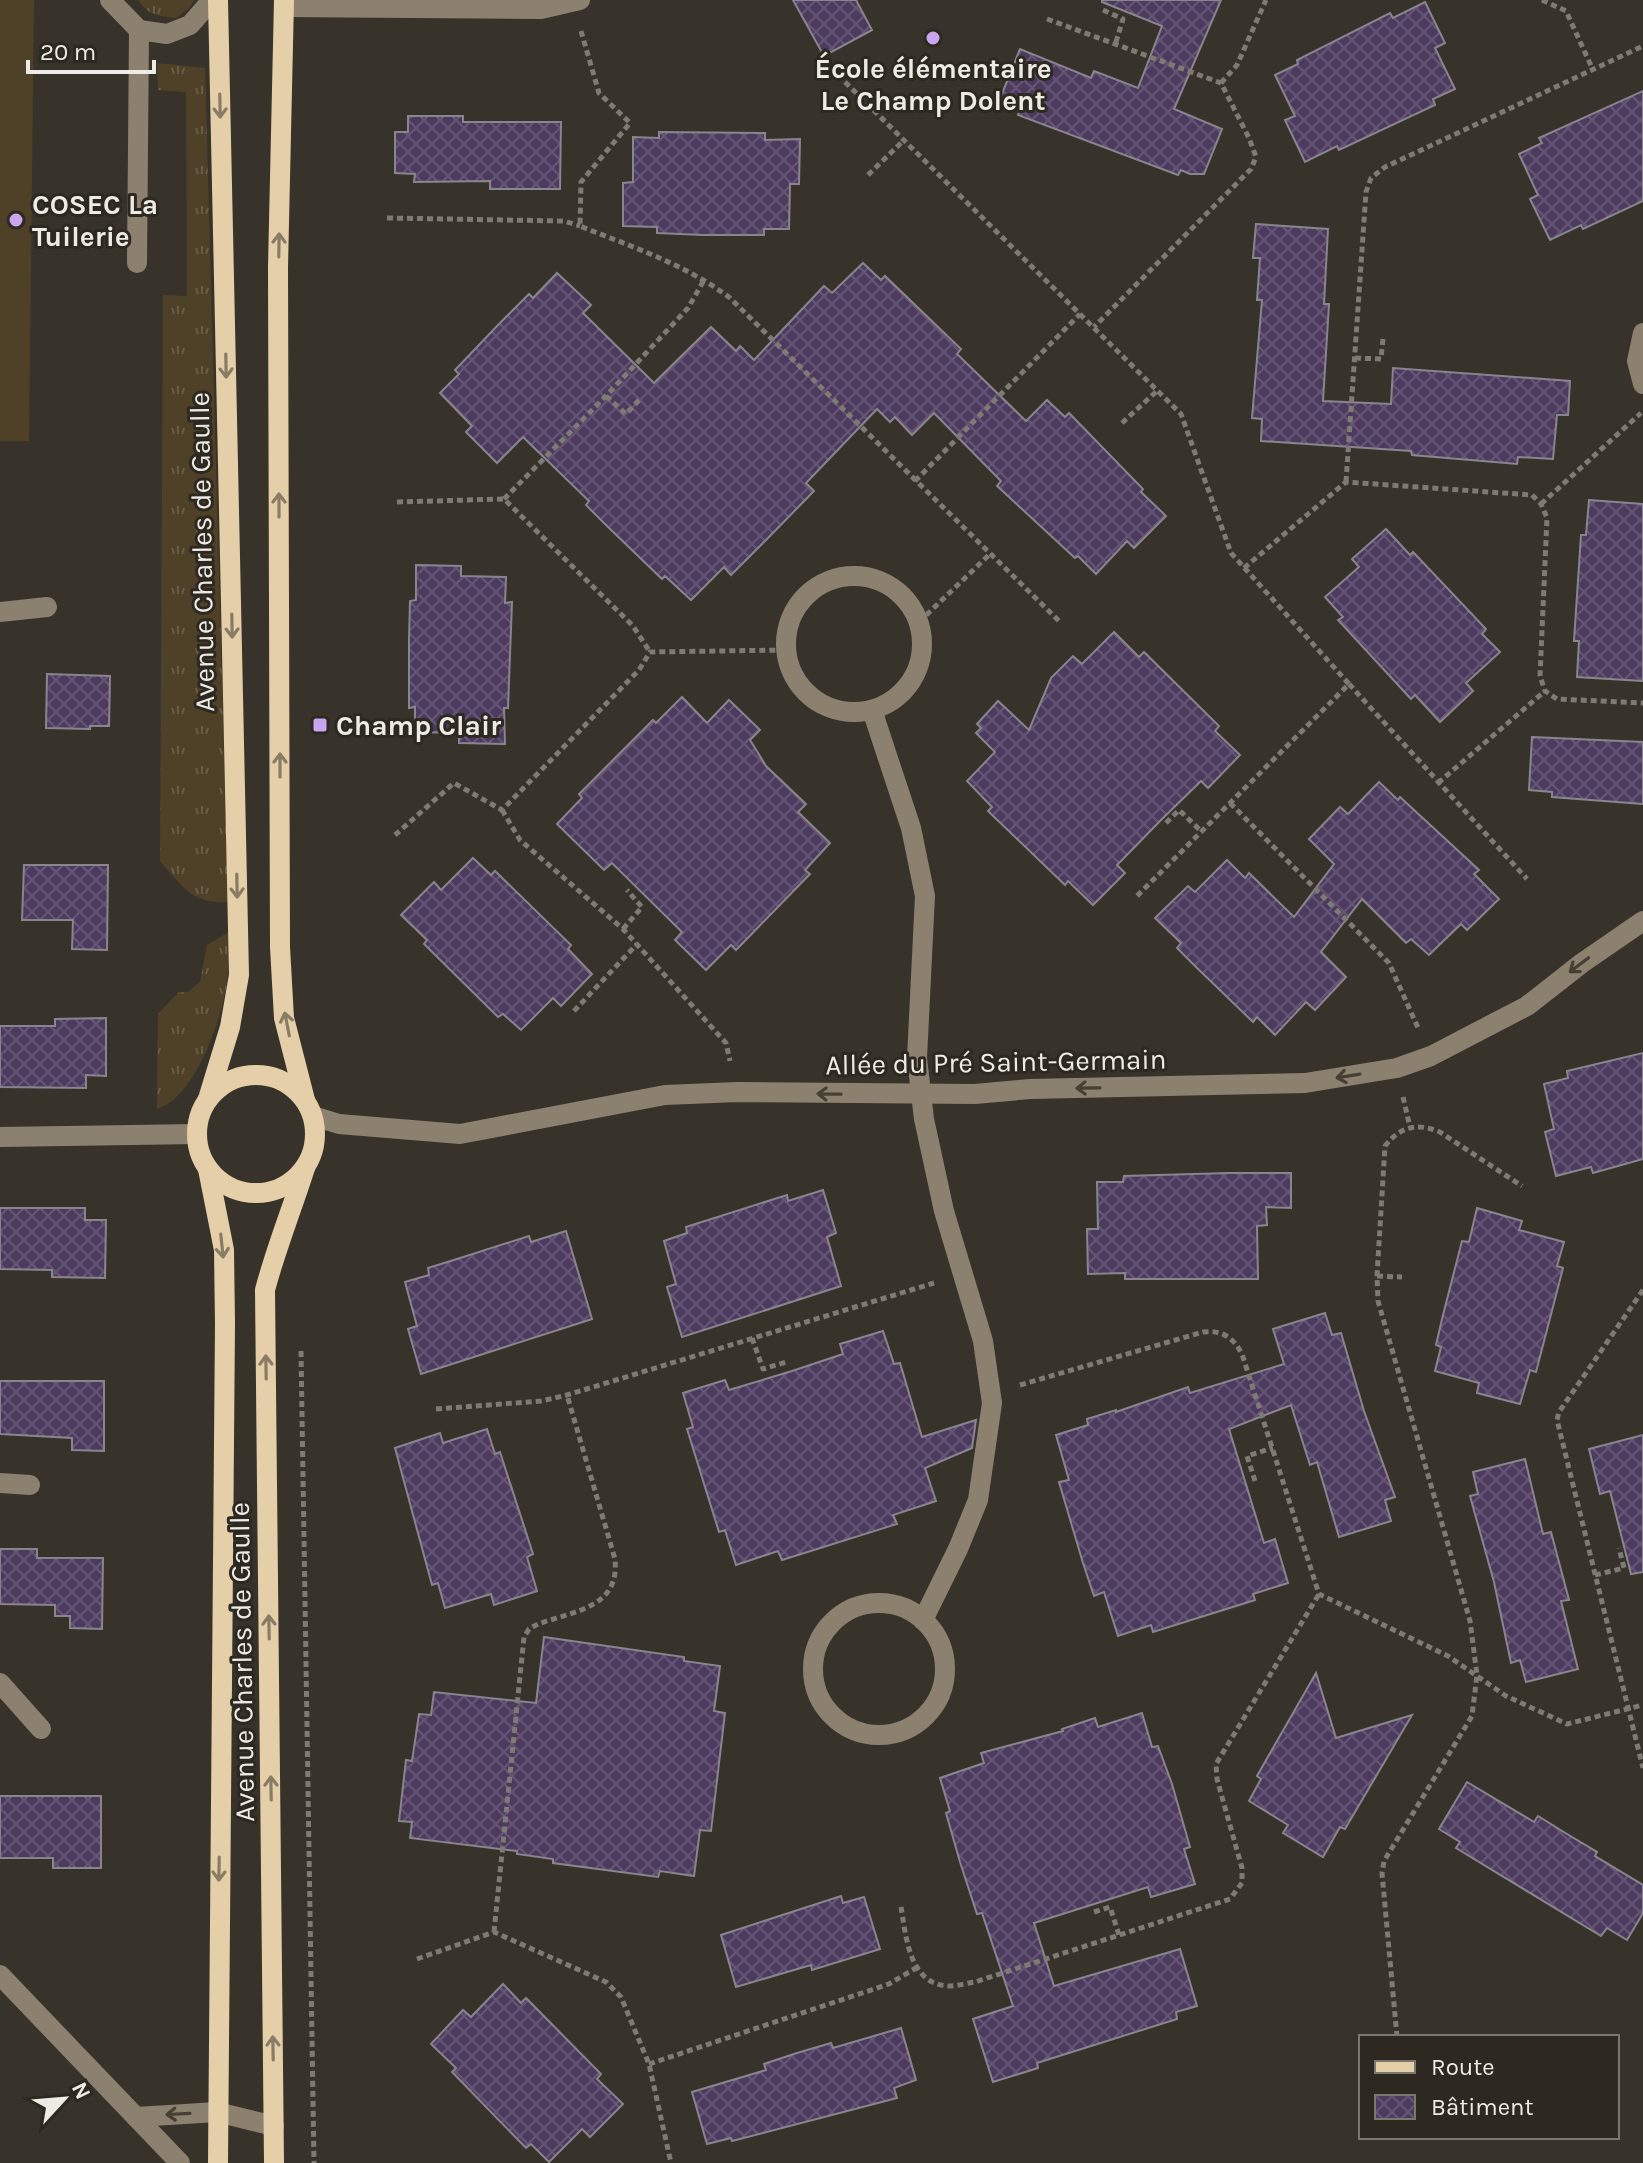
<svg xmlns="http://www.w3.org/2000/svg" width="1643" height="2163" font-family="Karla,sans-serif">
<defs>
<pattern id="grass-tufts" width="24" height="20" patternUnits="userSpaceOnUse" patternTransform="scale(2)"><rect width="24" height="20" fill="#4f4128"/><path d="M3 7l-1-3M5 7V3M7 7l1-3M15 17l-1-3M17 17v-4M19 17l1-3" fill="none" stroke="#695d47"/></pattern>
<pattern id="building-cross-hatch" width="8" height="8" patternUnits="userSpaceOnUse" patternTransform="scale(2)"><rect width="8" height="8" fill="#4d3a5f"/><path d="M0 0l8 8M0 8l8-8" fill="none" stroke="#675776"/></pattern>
</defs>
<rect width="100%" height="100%" fill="#37332b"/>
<g fill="url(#grass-tufts)">
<path d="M138,0H194L189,8L176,18C158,16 148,15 138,0Z"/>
<path d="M157,63L205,68L228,902C192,904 182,886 160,861L163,295L187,296L186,92L158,90Z"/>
<path d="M229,932C228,948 229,965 227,982C222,1018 195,1098 157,1109L158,1014L179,992H188L200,982L207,945Z"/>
</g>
<polygon fill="#4f4128" points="0,0 34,0 29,441 0,441"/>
<g fill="url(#building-cross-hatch)" stroke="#89858f" stroke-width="2">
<polygon points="793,0 856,0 872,30 824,56"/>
<polygon points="1102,0 1221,0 1174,109 1222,129 1204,174 1190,174 1181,170 1178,175 1018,115 1021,107 1000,99 1020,49 1091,78 1094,71 1138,88 1162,26 1102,2"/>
<polygon points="1425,2 1445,43 1435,48 1455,89 1433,99 1435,105 1339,150 1337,146 1305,162 1285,120 1295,116 1275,75 1298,64 1297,60 1390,13 1393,18"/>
<polygon points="1643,91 1643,201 1583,229 1581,225 1550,240 1530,199 1538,195 1519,154 1542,143 1539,138"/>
<polygon points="408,116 463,116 463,122 561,122 560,189 490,189 490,181 414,182 415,174 395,173 395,132 408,132"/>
<polygon points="659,132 765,133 765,140 800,139 799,184 790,184 789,229 764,229 764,235 703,235 657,233 657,227 623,226 623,183 633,182 633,137 659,138"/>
<polygon points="1256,224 1328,229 1324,304 1329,304 1323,401 1391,404 1393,368 1570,381 1568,415 1557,415 1553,459 1518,457 1517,464 1412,455 1411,451 1261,441 1262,419 1252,418 1262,300 1257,300 1260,258 1253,258"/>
<polygon points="863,263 881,280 885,276 961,349 957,354 1026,421 1047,400 1065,417 1069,413 1143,489 1141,492 1166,516 1134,548 1127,541 1096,574 1078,556 1075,558 997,486 1001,481 934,413 912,435 895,417 890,422 877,409 806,483 814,491 765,541 731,575 724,567 691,600 665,576 662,579 606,525 586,505 589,501 523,437 497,463 466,432 472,426 440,393 459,374 455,370 499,324 529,294 533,298 557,273 591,305 583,313 654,383 711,327 736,351 740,346 754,360 824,286 832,293"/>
<polygon points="1589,500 1643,504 1643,681 1577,677 1579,641 1574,641 1581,535 1586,535"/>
<polygon points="1386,529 1410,555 1413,552 1486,629 1482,634 1500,652 1466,683 1473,691 1440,722 1415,695 1411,699 1338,620 1343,617 1325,597 1359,567 1352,559"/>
<polygon points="416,565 461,566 461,576 506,577 505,603 512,602 508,708 504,708 505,744 459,743 459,733 415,732 415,707 409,708 409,640 410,601 416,600"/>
<polygon points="1114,632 1139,657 1144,652 1219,726 1215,731 1240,755 1208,788 1201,781 1161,820 1117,865 1125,873 1093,905 1068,881 1065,885 988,811 992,807 967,781 995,752 976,733 981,728 977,724 998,701 1029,730 1051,678 1073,656 1082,664"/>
<polygon points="47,674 110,676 109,726 90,726 90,729 46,728"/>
<polygon points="682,697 707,723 729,700 760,730 750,740 766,766 806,804 798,812 830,843 805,870 810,874 736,950 731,945 706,970 675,940 682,932 612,863 604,870 557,824 582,798 579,794 653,720 656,723"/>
<polygon points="1532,737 1643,742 1643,804 1552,797 1552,792 1529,790"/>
<polygon points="1379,782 1398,800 1400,797 1479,870 1474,874 1499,899 1467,930 1461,924 1429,955 1411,939 1406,943 1362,899 1321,952 1346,977 1315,1010 1306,1002 1275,1035 1257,1017 1253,1022 1195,966 1177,948 1181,943 1155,918 1188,886 1195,892 1227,860 1245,878 1249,873 1294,917 1334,864 1309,839 1340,807 1348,814"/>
<polygon points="473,858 491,875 495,871 571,945 568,949 592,974 561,1006 553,998 521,1030 503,1014 498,1017 424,944 427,940 401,915 434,882 441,890"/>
<polygon points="24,865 108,865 107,950 72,949 73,920 22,920"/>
<polygon points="106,1018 106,1076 86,1075 86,1088 0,1087 0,1026 55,1026 55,1019"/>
<polygon points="1643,1053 1643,1159 1593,1173 1591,1167 1556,1176 1545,1132 1554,1129 1544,1084 1568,1078 1567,1071"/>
<polygon points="1229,1173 1291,1173 1291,1208 1266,1207 1267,1225 1257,1226 1258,1279 1125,1279 1125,1273 1088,1274 1087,1229 1098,1229 1097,1182 1123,1182 1124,1176"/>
<polygon points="823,1190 836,1233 827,1237 841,1286 682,1337 667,1287 676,1284 664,1241 687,1233 686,1227 787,1195 788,1201"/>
<polygon points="0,1208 85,1208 85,1220 106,1220 105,1278 52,1277 52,1270 0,1269"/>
<polygon points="1477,1208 1522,1221 1519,1230 1564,1242 1557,1266 1563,1268 1555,1299 1536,1372 1530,1370 1520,1404 1477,1393 1479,1383 1435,1371 1441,1347 1436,1345 1443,1315 1462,1241 1469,1242"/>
<polygon points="566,1231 592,1319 421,1374 408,1329 417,1326 405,1282 429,1275 428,1268 457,1259 529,1236 531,1242"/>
<polygon points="1325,1313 1332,1335 1341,1333 1364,1411 1395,1497 1385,1500 1391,1521 1339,1537 1317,1462 1310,1465 1291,1405 1229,1429 1264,1543 1275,1539 1288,1583 1253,1594 1255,1600 1153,1632 1151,1625 1118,1636 1104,1592 1094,1596 1083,1563 1059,1482 1069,1480 1056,1435 1088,1425 1087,1419 1116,1410 1116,1412 1188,1387 1190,1393 1284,1364 1273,1329"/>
<polygon points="883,1331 894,1364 900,1363 922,1437 976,1420 972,1448 925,1468 936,1501 893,1515 897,1524 782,1560 778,1551 736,1565 725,1530 719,1532 687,1429 693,1427 683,1393 725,1380 729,1390 792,1371 843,1354 840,1344"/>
<polygon points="0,1381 104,1381 104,1451 72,1450 72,1438 0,1434"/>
<polygon points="487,1429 495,1454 500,1452 533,1554 527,1557 537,1591 494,1605 491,1594 445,1608 438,1583 432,1585 395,1448 440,1433 443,1443"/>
<polygon points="1643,1435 1643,1572 1631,1574 1610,1491 1600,1494 1589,1449"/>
<polygon points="1525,1459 1543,1534 1551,1532 1569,1600 1561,1601 1578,1669 1526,1682 1520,1660 1511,1663 1494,1582 1470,1496 1478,1494 1473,1472"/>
<polygon points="0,1549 37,1549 37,1558 103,1558 102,1629 70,1628 70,1616 55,1616 55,1605 0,1604"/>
<polygon points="544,1637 684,1657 684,1661 720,1666 714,1711 725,1713 715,1797 711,1831 700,1830 694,1876 660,1871 658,1877 553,1863 553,1859 517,1854 517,1851 410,1838 412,1822 399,1821 406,1760 412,1761 419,1714 431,1715 434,1692 536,1703"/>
<polygon points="1316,1673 1336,1738 1412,1715 1345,1829 1340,1827 1323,1857 1283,1833 1288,1825 1249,1801 1261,1779 1257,1776"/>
<polygon points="1142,1713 1152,1747 1158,1746 1172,1784 1190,1847 1184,1849 1195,1884 1151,1897 1148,1887 1034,1923 1054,1986 1180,1949 1197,2006 1176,2012 1177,2019 1037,2063 1038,2068 993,2082 973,2019 1013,2006 982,1913 977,1914 960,1862 946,1813 950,1811 940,1778 984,1763 981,1753 1063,1731 1062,1729 1095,1718 1098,1727"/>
<polygon points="1467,1782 1534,1822 1538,1816 1567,1834 1597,1852 1595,1856 1643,1885 1643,1913 1627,1940 1607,1928 1601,1936 1456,1848 1460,1842 1439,1829"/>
<polygon points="0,1796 101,1796 101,1868 53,1868 53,1858 0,1858"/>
<polygon points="841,1896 843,1903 864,1897 880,1949 812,1970 811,1965 736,1987 721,1935"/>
<polygon points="503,1984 521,2003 526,1998 601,2074 597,2079 623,2104 590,2137 582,2129 549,2162 531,2144 526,2148 452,2072 456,2068 431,2044 463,2010 471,2017"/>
<polygon points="901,2028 916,2080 894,2088 897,2098 732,2141 731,2138 707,2144 692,2092 766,2070 764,2064 797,2053 831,2043 833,2048"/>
</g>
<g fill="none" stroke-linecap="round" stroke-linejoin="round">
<g stroke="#7e7b74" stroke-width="5" stroke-dasharray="6 4" stroke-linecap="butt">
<polyline points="1542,0 1566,11 1593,70"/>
<polyline points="1103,10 1123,19 1115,45"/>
<polyline points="1047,19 1221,83 1249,138 1256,157 1251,169 1094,327"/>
<path d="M581,31L599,93L630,123L581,182L580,226C632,247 685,264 730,298L1059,621"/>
<polyline points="845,82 1181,414 1231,553 1349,684 1136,897"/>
<polyline points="1221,83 1237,65 1266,0"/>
<polyline points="868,175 904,140"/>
<polyline points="387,218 564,221 580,226"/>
<polyline points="1355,358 1381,359 1383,339"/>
<polyline points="606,396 626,414 640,399"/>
<polyline points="1122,423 1158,390"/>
<polyline points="915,481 1080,314"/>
<polyline points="1346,482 1366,192 1371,178 1385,167 1643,46"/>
<polyline points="504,499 606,396 688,308 704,280"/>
<polyline points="397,502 504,499 633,626 650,652"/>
<polyline points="1541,504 1641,413"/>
<polyline points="1244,568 1346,482 1532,495 1541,504 1547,518 1540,676 1545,691 1557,699 1643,703"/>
<polyline points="919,622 990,554"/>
<polyline points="1349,684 1527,879"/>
<polyline points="1438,783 1545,691"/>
<polyline points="1230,803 1389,963 1419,1030"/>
<polyline points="502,810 520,840 623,929 726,1043 730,1061"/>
<polyline points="1166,823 1179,810 1201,831"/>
<polyline points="395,835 454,783 502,810 639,670 650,652 786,650"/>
<polyline points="623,929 642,907 627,890"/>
<polyline points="574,1011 637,944"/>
<polyline points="1403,1097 1410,1127"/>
<polyline points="1377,1276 1402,1277"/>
<polyline points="1643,1290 1559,1412 1557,1420 1643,1768"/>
<polyline points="752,1338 763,1369 786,1362"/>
<polyline points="301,1351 314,2163"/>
<path d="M1020,1385L1203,1332C1222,1330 1233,1337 1242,1354L1319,1594L1448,1656L1506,1696L1567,1724L1643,1705"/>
<polyline points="436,1409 541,1401 567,1395 934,1283"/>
<polyline points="1255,1481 1247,1456 1273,1448"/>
<polyline points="1595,1575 1624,1568 1619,1548"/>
<path d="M901,1907C906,1936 909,1985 949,1986C957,1986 967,1983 975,1982L1230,1899L1242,1883V1868L1217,1779L1216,1764L1319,1594"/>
<polyline points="1094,1912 1110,1907 1119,1935"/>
<path d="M494,1932L524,1637L529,1629L538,1624C574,1611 620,1608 615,1559L567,1395"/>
<polyline points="417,1959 494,1932 606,1982 621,1997 649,2064 671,2163"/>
<path d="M1397,2037L1382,1873L1384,1861L1472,1716L1477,1675L1470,1621L1378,1301L1377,1276L1385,1146C1400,1127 1416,1122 1440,1132L1522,1186"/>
<polyline points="649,2064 889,1984 916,1968"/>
</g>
<g stroke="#8c816f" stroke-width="20">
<polyline points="110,0 139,30 167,34 190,25 212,0"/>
<polyline points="284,7 541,9 580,0"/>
<polyline points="137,263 139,30"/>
<polyline points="1643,333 1637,361 1643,384"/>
<circle cx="854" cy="644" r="68"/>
<polyline points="0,612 47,607"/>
<polyline points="872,710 911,828 925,896 917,1058 924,1119 944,1211 983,1341 992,1403 978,1500 958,1549 923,1620"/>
<polyline points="313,1116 339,1124 460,1134 665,1095 738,1092 975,1094 1030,1089 1305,1083 1397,1068 1431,1056 1527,1006 1582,963 1643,921"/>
<polyline points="0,1137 197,1134"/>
<polyline points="0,1483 30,1485"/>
<circle cx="879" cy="1669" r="66"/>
<polyline points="0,1683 41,1729"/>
<polyline points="0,1975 180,2163"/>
<polyline points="136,2117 217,2112 274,2126"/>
</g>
<g stroke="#e5cfa9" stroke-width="20">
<polyline points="284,0 278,267 280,947 284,1018 305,1100"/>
<circle cx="256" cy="1134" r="59"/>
<polyline points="208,1099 230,1027 239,975 218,0"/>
<polyline points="208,1169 224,1250 225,1323 218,2163"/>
<path d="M274,2163L265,1290C276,1248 292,1209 305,1168"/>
</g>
</g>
<defs><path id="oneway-shaft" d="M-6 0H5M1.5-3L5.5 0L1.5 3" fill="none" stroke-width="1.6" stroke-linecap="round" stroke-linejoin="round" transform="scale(2)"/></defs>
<g stroke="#897c65">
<use href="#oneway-shaft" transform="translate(220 106) rotate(89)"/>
<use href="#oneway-shaft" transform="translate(279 245) rotate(-89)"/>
<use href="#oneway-shaft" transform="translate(226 366) rotate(89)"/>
<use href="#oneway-shaft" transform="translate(279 505) rotate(-90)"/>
<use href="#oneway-shaft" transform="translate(232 626) rotate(89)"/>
<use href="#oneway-shaft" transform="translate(280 765) rotate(-90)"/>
<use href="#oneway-shaft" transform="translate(237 886) rotate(89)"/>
<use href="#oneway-shaft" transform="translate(287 1024) rotate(-101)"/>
<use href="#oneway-shaft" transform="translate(222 1246) rotate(84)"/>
<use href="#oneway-shaft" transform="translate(266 1367) rotate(-91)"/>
<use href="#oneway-shaft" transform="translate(269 1627) rotate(-91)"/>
<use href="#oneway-shaft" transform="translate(271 1788) rotate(-91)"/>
<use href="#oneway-shaft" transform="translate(219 1869) rotate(91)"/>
<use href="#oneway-shaft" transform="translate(273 2048) rotate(-91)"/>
</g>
<g stroke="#453f34">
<use href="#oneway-shaft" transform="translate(1579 965) rotate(143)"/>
<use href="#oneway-shaft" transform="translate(1348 1076) rotate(171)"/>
<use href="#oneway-shaft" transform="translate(1088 1088) rotate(179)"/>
<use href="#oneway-shaft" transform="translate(829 1094) rotate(-179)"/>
<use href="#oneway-shaft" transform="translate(178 2114) rotate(177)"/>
</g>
<g fill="#c9a5ee" stroke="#2d2921" stroke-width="3">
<circle cx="933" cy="38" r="8"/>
<circle cx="16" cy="220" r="8"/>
<rect x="312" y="717" width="16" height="16" rx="4"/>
</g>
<g text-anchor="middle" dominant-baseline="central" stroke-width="6" stroke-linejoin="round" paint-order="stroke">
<g font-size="28" font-weight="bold" fill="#eeebe6" stroke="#2d2921" text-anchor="start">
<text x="933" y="68" text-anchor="middle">École élémentaire<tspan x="933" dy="32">Le Champ Dolent</tspan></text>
<text x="32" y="204">COSEC La<tspan x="32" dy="32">Tuilerie</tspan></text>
<text x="336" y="725">Champ Clair</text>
</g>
<g font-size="28" fill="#eeebe6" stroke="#2d2921">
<text transform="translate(202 552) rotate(-91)">Avenue Charles de Gaulle</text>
<text transform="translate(996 1062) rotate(-1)">Allée du Pré Saint-Germain</text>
<text transform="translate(242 1662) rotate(-91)">Avenue Charles de Gaulle</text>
</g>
</g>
<rect x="1359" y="2035" width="260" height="104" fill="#2d2921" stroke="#7a7770" stroke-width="2"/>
<rect x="1375" y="2061" width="40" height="12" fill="#e5cfa9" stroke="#7a7770" stroke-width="2"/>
<text x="1431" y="2075" font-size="24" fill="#eeebe6">Route</text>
<rect x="1375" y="2095" width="40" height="24" fill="url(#building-cross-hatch)" stroke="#7a7770" stroke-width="2"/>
<text x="1431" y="2115" font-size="24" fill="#eeebe6">Bâtiment</text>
<g transform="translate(64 2099) rotate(64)" stroke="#2d2921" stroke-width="6" paint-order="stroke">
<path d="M0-6L14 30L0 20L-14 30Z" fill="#eeebe6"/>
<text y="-12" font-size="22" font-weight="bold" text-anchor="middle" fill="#eeebe6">N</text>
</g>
<path d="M28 60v12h126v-12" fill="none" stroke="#eeebe6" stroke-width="4"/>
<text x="40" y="60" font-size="24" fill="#eeebe6" stroke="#2d2921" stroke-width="6" paint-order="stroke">20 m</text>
</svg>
